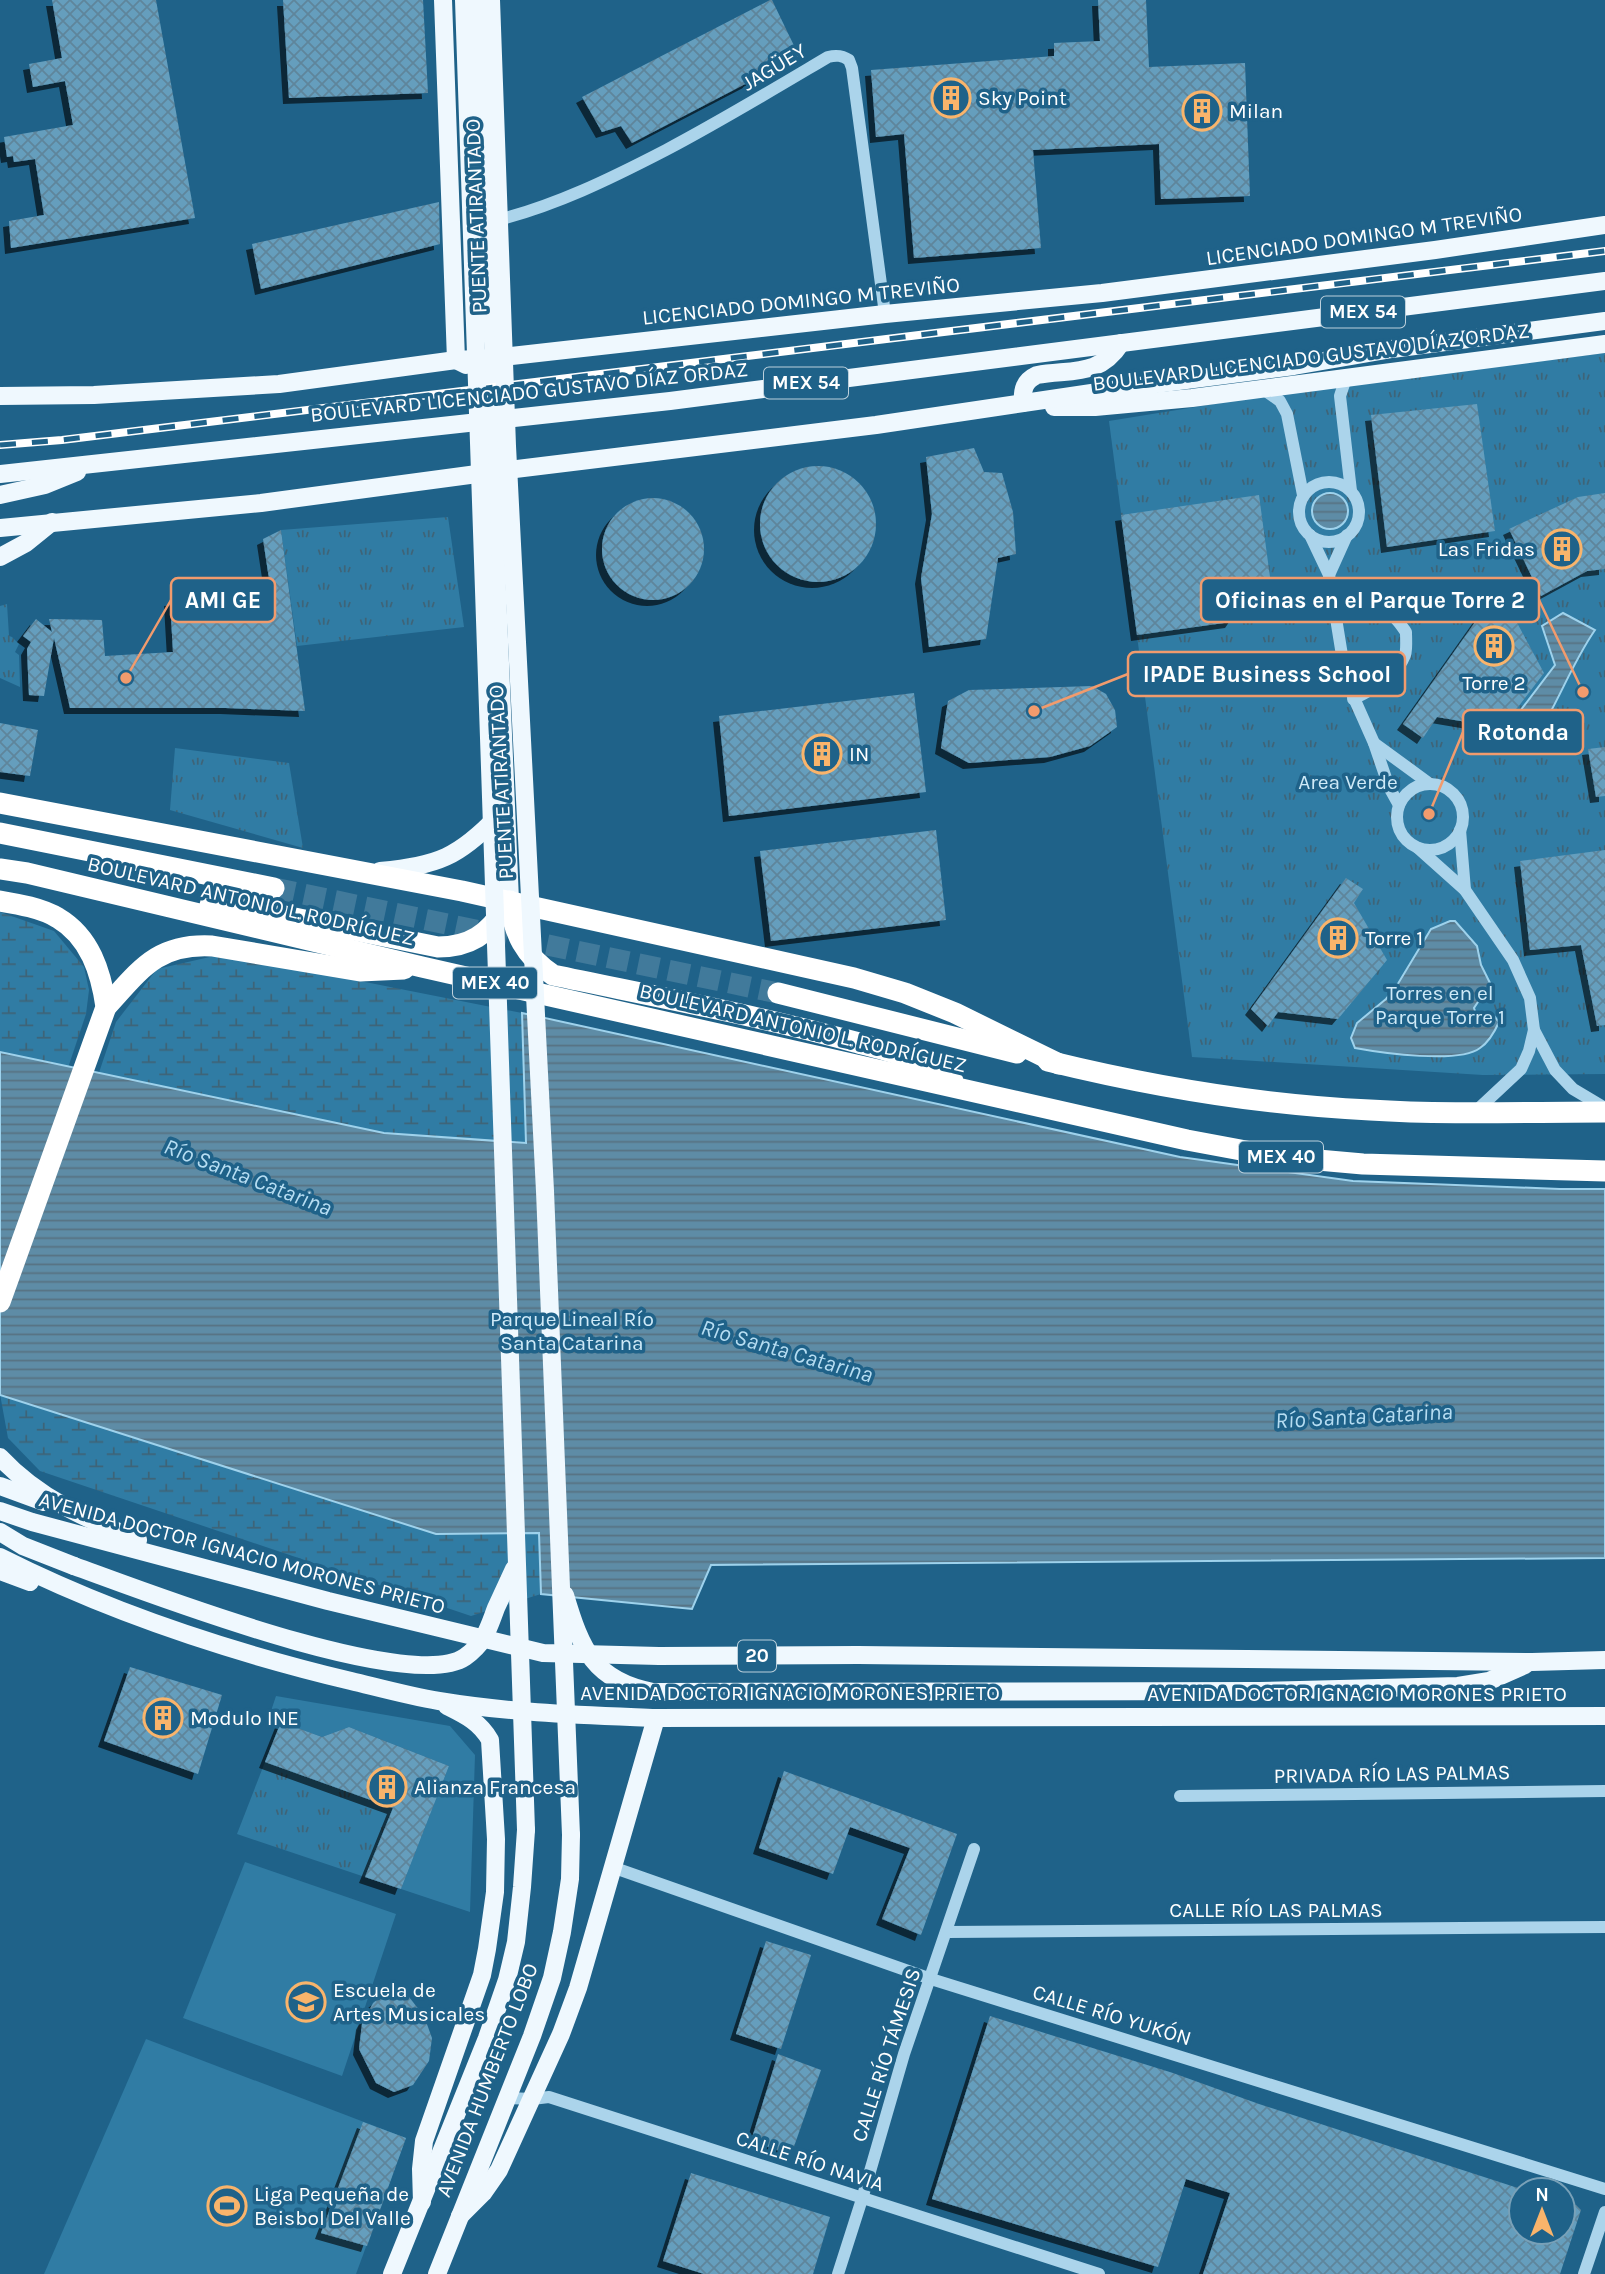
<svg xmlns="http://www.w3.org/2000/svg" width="1605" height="2274" font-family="Karla,sans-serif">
<defs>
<pattern id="grass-tufts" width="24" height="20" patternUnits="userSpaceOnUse" patternTransform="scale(1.75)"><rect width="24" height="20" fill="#307ca4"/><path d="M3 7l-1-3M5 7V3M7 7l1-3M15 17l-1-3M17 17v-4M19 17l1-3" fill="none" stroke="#3e6478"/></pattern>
<pattern id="wetland-marsh" width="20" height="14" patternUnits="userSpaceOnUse" patternTransform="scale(1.75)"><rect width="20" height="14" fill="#307ca4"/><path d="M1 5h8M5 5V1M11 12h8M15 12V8" fill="none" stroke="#3e6478"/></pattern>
<pattern id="water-rules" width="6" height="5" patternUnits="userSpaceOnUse" patternTransform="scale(1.75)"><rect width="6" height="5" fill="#5e8ca6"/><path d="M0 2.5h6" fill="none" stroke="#577282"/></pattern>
<pattern id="building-cross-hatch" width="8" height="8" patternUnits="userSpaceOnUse" patternTransform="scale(1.75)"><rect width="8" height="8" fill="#659ebd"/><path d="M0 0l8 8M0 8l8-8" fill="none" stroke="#5e859b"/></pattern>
<filter id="shadow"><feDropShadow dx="-6" dy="6" stdDeviation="0" flood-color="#0009"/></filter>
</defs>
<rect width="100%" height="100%" fill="#1f6289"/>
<g fill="url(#grass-tufts)">
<polygon points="1605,353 1605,1074 1483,1075 1192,1057 1109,421 1245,399"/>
<polygon points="448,517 464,627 297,646 281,530"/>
<polygon points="7,604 9,636 12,637 19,644 15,652 19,655 20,687 0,678 0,606"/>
<polygon points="175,748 289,763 303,848 170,810"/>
<polygon points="265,1762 393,1808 365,1877 237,1834"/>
</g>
<g fill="url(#wetland-marsh)">
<polygon points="0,912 54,931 84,967 89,990 86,1014 0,1271"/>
<polygon points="223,954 522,1013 541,1594 471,1616 40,1471 8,1438 0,1394 0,1368 116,1022 157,969"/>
</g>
<g fill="#307ca4">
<polygon points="276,1696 450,1726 475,1755 470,1912 401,1889 449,1766 349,1727 322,1737 281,1722 270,1714"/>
<polygon points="245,1862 396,1914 342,2076 183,2018"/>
<polygon points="146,2039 406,2138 356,2274 44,2274"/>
</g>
<g fill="url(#water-rules)" stroke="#9ed2ec" stroke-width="2">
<circle cx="1330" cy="511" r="18"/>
<path d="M1563,613L1595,630C1577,656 1565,685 1550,713L1514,719L1555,665L1542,626Z"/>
<path d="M1450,921H1455L1477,946L1481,965L1490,983L1489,992L1480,999L1474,1008L1476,1014L1494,1016L1499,1022C1495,1031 1489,1042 1480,1048C1459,1064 1382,1053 1355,1048L1351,1038L1357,1023L1386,999L1396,987L1431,929Z"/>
<polygon points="522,1013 1180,1157 1353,1181 1560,1189 1605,1189 1605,1558 711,1565 692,1609 541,1594 539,1533 436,1534 0,1395 0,1052 384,1133 526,1143"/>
</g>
<g fill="url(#building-cross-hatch)" filter="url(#shadow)">
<polygon points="52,0 156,0 195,218 11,248 9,221 44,215 35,159 14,162 13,156 7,157 4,137 73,125 65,81 33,87 29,64 62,58"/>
<polygon points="283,0 423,0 428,93 289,98"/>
<polygon points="770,0 772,0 799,56 632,143 621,126 602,132 582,97"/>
<polygon points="1098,0 1146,0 1149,67 1245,63 1250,196 1161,199 1159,144 1033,150 1041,248 914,258 904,134 876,137 871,70 1054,56 1054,43 1100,41"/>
<polygon points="439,202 440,244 261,289 252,244"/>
<polygon points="1477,404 1495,531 1387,547 1371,415"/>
<polygon points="974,448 984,472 1002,473 1013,512 1016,554 998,558 986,639 929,647 921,578 932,514 926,457"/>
<circle cx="818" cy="524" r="58"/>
<polygon points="1605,493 1605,569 1587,571 1541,596 1509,529 1578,497"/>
<polygon points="1259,495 1272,592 1251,593 1231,622 1137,635 1121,515"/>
<circle cx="653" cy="549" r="51"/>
<polygon points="281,530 305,711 226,708 70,708 54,638 44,696 29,695 27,649 31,642 23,636 36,619 52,632 49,619 102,620 105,656 173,652 170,600 271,592 263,539"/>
<polygon points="1500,587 1521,601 1515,619 1544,673 1502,728 1437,717 1423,738 1403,724"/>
<polygon points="1092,686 1106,694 1115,710 1117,727 1090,746 1050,757 969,763 941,748 948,701 969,690"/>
<polygon points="914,693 926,792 729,816 719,716"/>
<polygon points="0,723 38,730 30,776 0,772"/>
<polygon points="1605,747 1605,796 1596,797 1588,749"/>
<polygon points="936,830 946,920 771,941 760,851"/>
<polygon points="1605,850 1605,1025 1597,1026 1581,945 1530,950 1520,861"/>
<polygon points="1346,878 1363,889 1354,903 1387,960 1338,1019 1278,1012 1268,1026 1251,1009"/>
<polygon points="130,1667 222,1695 198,1774 104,1741"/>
<polygon points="281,1722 322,1737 349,1727 449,1766 401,1889 365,1877 393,1808 265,1762"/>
<polygon points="784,1771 957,1834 921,1935 882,1919 910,1848 850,1827 833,1874 759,1848"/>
<polygon points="766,1941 811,1955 781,2049 736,2034"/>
<polygon points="390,1989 409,1997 424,2016 432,2038 429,2061 413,2085 394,2092 376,2083 359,2049 362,2024 373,2003"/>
<polygon points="990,2016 1173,2073 1259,2104 1521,2189 1521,2232 1563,2232 1563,2202 1576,2205 1581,2210 1560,2274 1203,2274 1230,2193 1186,2179 1158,2267 932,2199"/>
<polygon points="778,2054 821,2070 791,2155 751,2141"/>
<polygon points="363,2122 406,2138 367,2246 321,2233"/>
<polygon points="691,2173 830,2217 813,2274 704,2274 663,2261"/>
</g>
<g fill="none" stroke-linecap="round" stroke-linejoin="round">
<polyline stroke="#417a9b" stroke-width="21" stroke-dasharray="21 10" stroke-linecap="butt" points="274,888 778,993"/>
<g stroke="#abd4eb" stroke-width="12">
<path d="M494,221C555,206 610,179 666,150C721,121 774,89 828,57C836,55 842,55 849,60L852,68L885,314"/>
<polyline points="1346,378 1340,396 1351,491"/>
<polyline points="1263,389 1280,401 1287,414 1303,495"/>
<circle cx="1329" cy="512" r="30"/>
<polyline points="1310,535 1329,575 1346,680 1374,743 1389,787 1399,805"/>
<polyline points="1329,575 1347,535"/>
<path d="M1331,592C1353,612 1375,603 1395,618C1399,622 1403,628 1406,632C1406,639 1407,649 1405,655C1397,676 1372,690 1353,699"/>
<polyline points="1374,743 1430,784"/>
<circle cx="1430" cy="817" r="33"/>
<polyline points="1460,830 1465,890"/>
<polyline points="1418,848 1465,890 1513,960 1530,998 1534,1030 1555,1070 1573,1089 1605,1108"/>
<polyline points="1475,1112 1521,1069 1529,1051 1534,1030"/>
<polyline points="1180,1796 1605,1791"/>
<polyline points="612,1867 931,1979 1605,2189"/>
<polyline points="947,1932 1605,1927"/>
<polyline points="508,2098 532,2099 549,2097 1099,2274"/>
<polyline points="838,2274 862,2199 904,2054 974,1849"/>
<polyline points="1584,2274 1605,2212"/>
</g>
<g stroke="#eff8fe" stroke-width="18">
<polyline points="443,0 456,360 466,365"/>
<polyline points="478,0 486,223 494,358 488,377 510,901"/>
<polyline points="0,396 94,395 279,384 456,360 494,358 885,314 1102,293 1435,250 1605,225"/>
<path d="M1023,403C1022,390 1024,381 1037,375C1072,369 1099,377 1121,343"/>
<polyline points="1054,407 1095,407 1192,398 1605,344"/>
<polyline points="0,474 670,401 1605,281"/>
<polyline points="0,495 45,485 77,472"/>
<polyline points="0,528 261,503 492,472 876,425 1132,387 1294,366 1392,349 1605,321"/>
<polyline points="0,557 26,543 52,522"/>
<path d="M380,871C438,865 458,858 499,815"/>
<path d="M0,1457C39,1499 87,1519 138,1540"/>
<polyline points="0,1486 44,1502"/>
<polyline points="0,1511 32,1522 328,1601 543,1653 659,1656 858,1655 1532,1662 1605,1660"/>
<polyline points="0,1532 23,1546 74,1566"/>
<path d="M0,1557C111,1613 230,1652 351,1681C380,1688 409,1696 439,1701C511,1713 584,1715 656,1718L1605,1716"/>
<polyline points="0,1571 30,1582"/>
<polyline points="1260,1691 1458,1686 1489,1681 1525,1665"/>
<path d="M422,2202L421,2169L424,2141L482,1975L487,1949L495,1892L496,1839L490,1740C480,1722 465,1715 447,1706"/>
<polyline points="460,2216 483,2193 499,2170 561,2034 578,1988 656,1718"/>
<polyline points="392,2274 487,2038 507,1980 516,1942 522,1887 526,1830"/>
<polyline points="437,2274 532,2036 552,1978 562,1932 570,1879 571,1835"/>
</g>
<g stroke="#fff" stroke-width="21">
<polyline points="0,803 462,891 854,978 905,993 955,1013 1059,1064"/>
<polyline points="0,833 274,888"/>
<polyline points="0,869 27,873 422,967 1187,1140 1273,1156 1363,1164 1605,1171"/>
<path d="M0,901C18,904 42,908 58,918C90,937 101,972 106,1007L0,1302"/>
<path d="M510,901C513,933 525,956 553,975C653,996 755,1015 855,1042C884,1050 931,1060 953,1081"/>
<path d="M210,905L260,911L438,947C470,947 488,934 505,908"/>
<polyline points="778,993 1017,1053"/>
<path d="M106,1007C140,970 157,943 212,946L360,971L404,969"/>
<path d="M1048,1061C1154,1087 1261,1105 1370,1110C1448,1115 1527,1112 1605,1112"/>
</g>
<g stroke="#fff" stroke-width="8">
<polyline id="rail" points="0,445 62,440 1605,251"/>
</g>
<use href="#rail" stroke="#1f6289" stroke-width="5" stroke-dasharray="16" stroke-linecap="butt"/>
<g stroke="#eff8fe" stroke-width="18">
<polyline points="464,0 526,1830"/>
<polyline points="491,0 507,446 545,1191 571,1835"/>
<path d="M74,1566C141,1590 410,1695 465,1657C485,1643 488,1629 496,1608C502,1595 508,1582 514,1569"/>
<path d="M565,1595C581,1649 594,1681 653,1692L1260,1691"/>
</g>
</g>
<defs>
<g id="building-ring" transform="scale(2.0125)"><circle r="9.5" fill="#1f6289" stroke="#f9b46b" stroke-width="1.5"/><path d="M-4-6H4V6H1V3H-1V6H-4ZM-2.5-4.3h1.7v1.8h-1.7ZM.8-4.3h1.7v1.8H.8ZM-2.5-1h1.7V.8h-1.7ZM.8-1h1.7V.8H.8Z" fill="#f9b46b"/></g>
<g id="school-ring" transform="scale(2.0125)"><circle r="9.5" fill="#1f6289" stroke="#f9b46b" stroke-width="1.5"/><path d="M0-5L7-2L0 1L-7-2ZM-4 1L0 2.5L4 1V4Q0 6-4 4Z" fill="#f9b46b"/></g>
<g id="stadium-ring" transform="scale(2.0125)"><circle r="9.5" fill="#1f6289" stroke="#f9b46b" stroke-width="1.5"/><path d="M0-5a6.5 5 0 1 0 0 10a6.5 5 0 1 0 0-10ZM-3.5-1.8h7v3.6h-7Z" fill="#f9b46b"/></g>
</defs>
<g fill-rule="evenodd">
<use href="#building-ring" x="951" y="98"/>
<use href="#building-ring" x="1202" y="111"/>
<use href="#building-ring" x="1562" y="549"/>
<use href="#building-ring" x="1494" y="646"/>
<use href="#building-ring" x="822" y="754"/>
<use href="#building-ring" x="1338" y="938"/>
<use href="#building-ring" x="163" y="1718"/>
<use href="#building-ring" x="387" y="1787"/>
<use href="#school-ring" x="306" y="2002"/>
<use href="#stadium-ring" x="227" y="2206"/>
</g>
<g text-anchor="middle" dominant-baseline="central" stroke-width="7" stroke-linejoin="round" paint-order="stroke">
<g fill="#1f6289" stroke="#bcd0dc" stroke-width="2">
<rect x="1321" y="296.5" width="84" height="31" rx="5"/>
<rect x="764" y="367.5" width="84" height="31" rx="5"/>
<rect x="453" y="967.5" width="84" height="31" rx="5"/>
<rect x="1239" y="1141.5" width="84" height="31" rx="5"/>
<rect x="738" y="1640.5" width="38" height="31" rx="5"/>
</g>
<g font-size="19" font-weight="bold" fill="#fff">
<text x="1363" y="312">MEX 54</text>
<text x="806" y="383">MEX 54</text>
<text x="495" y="983">MEX 40</text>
<text x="1281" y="1157">MEX 40</text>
<text x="757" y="1656">20</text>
</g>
<g font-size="21" fill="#fff" stroke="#1f6289">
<text transform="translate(774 67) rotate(-31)">JAGÜEY</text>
<text transform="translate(476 216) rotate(-92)">PUENTE ATIRANTADO</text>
<text transform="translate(1364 236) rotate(-8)">LICENCIADO DOMINGO M TREVIÑO</text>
<text transform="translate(801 301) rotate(-6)">LICENCIADO DOMINGO M TREVIÑO</text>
<text transform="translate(1311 357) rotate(-7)">BOULEVARD LICENCIADO GUSTAVO DÍAZ ORDAZ</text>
<text transform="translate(529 392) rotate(-6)">BOULEVARD LICENCIADO GUSTAVO DÍAZ ORDAZ</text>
<text transform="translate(501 782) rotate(-93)">PUENTE ATIRANTADO</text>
<text transform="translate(251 901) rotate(13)">BOULEVARD ANTONIO L. RODRÍGUEZ</text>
<text transform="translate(803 1028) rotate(13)">BOULEVARD ANTONIO L. RODRÍGUEZ</text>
<text transform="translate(242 1553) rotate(15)">AVENIDA DOCTOR IGNACIO MORONES PRIETO</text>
<text x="790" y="1693">AVENIDA DOCTOR IGNACIO MORONES PRIETO</text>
<text x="1357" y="1694">AVENIDA DOCTOR IGNACIO MORONES PRIETO</text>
<text transform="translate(1392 1774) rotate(-1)">PRIVADA RÍO LAS PALMAS</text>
<text x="1276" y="1910">CALLE RÍO LAS PALMAS</text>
<text transform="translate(1112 2015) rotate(17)">CALLE RÍO YUKÓN</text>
<text transform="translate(886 2055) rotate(-72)">CALLE RÍO TÁMESIS</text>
<text transform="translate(487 2080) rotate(-69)">AVENIDA HUMBERTO LOBO</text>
<text transform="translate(810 2161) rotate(18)">CALLE RÍO NAVIA</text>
</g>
<g font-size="21" fill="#fff" stroke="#1f6289" text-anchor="start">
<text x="978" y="98">Sky Point</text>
<text x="1229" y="111">Milan</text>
<text x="1535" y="549" text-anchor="end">Las Fridas</text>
<text x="1494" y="683" text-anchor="middle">Torre 2</text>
<text x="849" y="754">IN</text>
<text x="1365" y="938">Torre 1</text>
<text x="190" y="1718">Modulo INE</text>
<text x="414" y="1787">Alianza Francesa</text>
<text x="333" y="1990">Escuela de<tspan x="333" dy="24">Artes Musicales</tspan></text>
<text x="254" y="2194">Liga Pequeña de<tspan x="254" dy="24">Beisbol Del Valle</tspan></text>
</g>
<g font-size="21" fill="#cfeaf8" stroke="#1f6289">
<text x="1348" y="782">Area Verde</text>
<text x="1440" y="993">Torres en el<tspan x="1440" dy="24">Parque Torre 1</tspan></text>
<text x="572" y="1319">Parque Lineal Río<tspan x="572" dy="24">Santa Catarina</tspan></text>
</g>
<g font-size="23" font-style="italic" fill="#b6ddf2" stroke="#1f6289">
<text transform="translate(248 1177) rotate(21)">Río Santa Catarina</text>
<text transform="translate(787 1351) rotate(16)">Río Santa Catarina</text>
<text transform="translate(1364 1416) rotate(-3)">Río Santa Catarina</text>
</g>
</g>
<path fill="none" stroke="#f19b6d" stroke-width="2.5" d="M1583 692L1539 600M126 678L171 600M1034 711L1128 674M1429 814L1463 732"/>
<g fill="#f19b6d" stroke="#1f6289" stroke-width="2.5">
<circle cx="1583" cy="692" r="7"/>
<circle cx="126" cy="678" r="7"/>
<circle cx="1034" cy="711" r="7"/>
<circle cx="1429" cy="814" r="7"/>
</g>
<g fill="#1f6289" stroke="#f19b6d" stroke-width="2.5">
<rect x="1201" y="578" width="338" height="44" rx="7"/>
<rect x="171" y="578" width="104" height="44" rx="7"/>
<rect x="1128" y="652" width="277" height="44" rx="7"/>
<rect x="1463" y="710" width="120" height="44" rx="7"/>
</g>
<g font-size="23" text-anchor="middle" font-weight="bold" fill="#fff">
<text x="1370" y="608">Oficinas en el Parque Torre 2</text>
<text x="223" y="608">AMI GE</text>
<text x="1267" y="682">IPADE Business School</text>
<text x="1523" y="740">Rotonda</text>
</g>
<g transform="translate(1542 2211)"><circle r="33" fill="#1f6289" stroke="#79a1b8" stroke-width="2"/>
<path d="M0-5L12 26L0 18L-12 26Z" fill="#f9b46b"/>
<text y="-10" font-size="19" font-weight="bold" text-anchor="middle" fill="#ffffff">N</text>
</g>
</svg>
